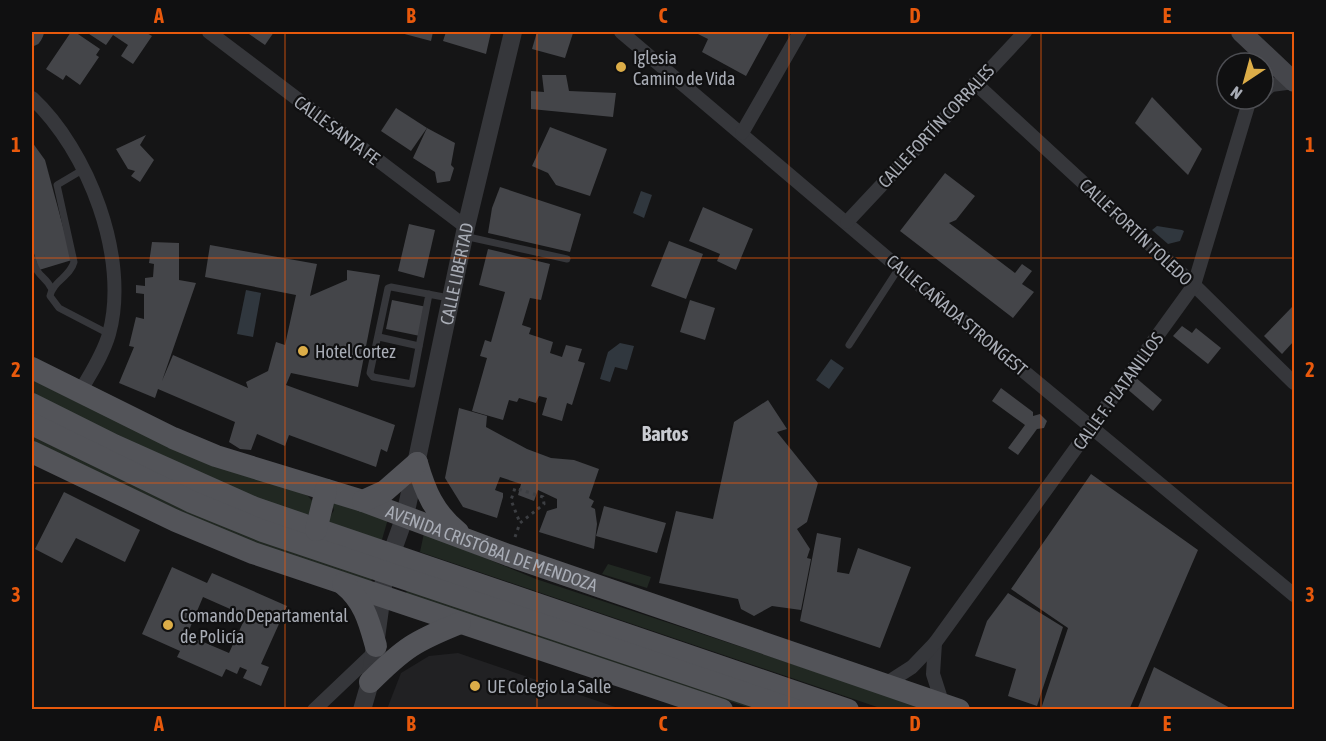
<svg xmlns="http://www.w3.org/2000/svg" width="1326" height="741" font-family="'Asap Condensed',sans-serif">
<rect width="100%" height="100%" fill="#151516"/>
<polygon fill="#212123" points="458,653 621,709 387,709 401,673 429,656"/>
<g fill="#212822">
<polygon points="32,377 308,496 315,504 309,514 301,515 220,486 32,395"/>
<polygon points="32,433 373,575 371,583 210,527 32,442"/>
<polygon points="331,501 388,519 381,543 326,525 334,510"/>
<polygon points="424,533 536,579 928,709 883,709 420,552"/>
<polygon points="608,564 651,577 647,588 602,574"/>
<polygon points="407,587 771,709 753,709 406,594"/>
</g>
<g fill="#30373e">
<polygon points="641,191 652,195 644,218 633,213"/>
<polygon points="1157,226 1182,230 1184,231 1180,241 1168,244 1152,230"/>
<polygon points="246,290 261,293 253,337 237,334"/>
<polygon points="620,343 634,346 627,370 615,367 610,382 600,379 608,352"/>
<polygon points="831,359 844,368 829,389 816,380"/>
</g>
<g fill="#444549" fill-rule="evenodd">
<polygon points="71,32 75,32 100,49 96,55 99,57 80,85 66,75 63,80 46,69"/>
<polygon points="86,32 145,32 152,36 133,64 121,56 128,45 113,35 106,45"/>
<polygon points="246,32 274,32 265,45"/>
<polygon points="397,32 433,32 431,41"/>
<polygon points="446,32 491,32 486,54 443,41"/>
<polygon points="537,32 573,33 565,58 532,49"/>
<polygon points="694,32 770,32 746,76 702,52 708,39"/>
<polygon points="542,75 566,75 569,91 616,93 613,117 531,109 531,91 544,92"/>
<polygon points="1152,97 1202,149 1188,175 1135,123"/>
<polygon points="396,108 427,128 411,151 381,131"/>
<polygon points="550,127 607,149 590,196 556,185 548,173 532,166"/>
<polygon points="427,128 455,143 451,165 454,168 450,181 437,183 435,172 413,158"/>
<polygon points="146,135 140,145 154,160 140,182 131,176 135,171 128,169 116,149"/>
<polygon points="32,142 45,160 72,260 39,270 32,247"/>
<polygon points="945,173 975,196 956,220 949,223 1015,273 1022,264 1032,271 1022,284 1034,292 1013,318 900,231"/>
<polygon points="500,187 581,214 570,252 488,233 492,208"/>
<polygon points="703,207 753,229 736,270 717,261 720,254 689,241"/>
<polygon points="409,224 435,230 424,278 398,271"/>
<polygon points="669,241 703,254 686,299 651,286"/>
<polygon points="152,242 179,243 179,280 196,283 162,381 173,355 248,388 246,382 268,371 276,342 285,345 296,295 205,277 210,245 317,264 310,296 347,280 347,270 380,275 358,387 291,373 286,385 395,425 387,452 381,449 376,467 289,435 285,446 257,434 251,450 240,449 229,442 235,422 158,389 155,398 119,383 134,347 129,346 136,317 144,319 144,294 136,293 136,285 145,286 145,278 153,277 154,264 149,263"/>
<polygon points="488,249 550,264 541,300 530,298 522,325 531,328 529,334 553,342 550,353 562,357 566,345 582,349 578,361 585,363 572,405 567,403 562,421 542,415 547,398 539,396 536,403 519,398 517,402 509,400 503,420 472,411 487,358 480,356 485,340 491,342 505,292 479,285"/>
<polygon points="392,300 427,307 420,336 386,329"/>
<polygon points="690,300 715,308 705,340 680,332"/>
<polygon points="1294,305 1294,341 1282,354 1264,336"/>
<polygon points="1182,326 1192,333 1196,328 1221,348 1208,364 1173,336"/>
<polygon points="1135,377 1162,400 1153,411 1126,388"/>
<polygon points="1001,388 1033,412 1033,416 1040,414 1047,421 1044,428 1037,429 1018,455 1008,448 1025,425 992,401"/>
<polygon points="768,400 787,429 777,432 818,483 807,522 797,529 810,549 807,558 811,559 801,610 772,606 754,616 741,609 738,599 659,583 676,511 713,519 734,422"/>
<polygon points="459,408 487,416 486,427 527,449 551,458 574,460 599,469 589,498 594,501 591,507 595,509 597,524 594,549 539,532 547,511 557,508 557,499 538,490 534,501 518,495 521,484 500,477 495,490 503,493 503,497 497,518 463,507 445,478"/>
<polygon points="1091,474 1198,550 1129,710 1043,710 1041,709 1068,628 1011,589"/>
<polygon points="64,492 140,530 125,562 76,538 62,563 35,549"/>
<polygon points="604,506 666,523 657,553 596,536"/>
<polygon points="817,533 841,538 837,572 849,574 858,548 911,567 880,648 800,621"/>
<path d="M172,567L207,583L212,573L287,606L261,664L269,667L261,686L243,678L247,670L240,667L237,674L226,669L222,677L177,657L180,651L142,634ZM203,597L246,616L229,653L187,635Z"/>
<polygon points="1008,593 1063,627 1037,706 1008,696 1016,669 975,656 987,621"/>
<polygon points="1154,667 1234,710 1137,710"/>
</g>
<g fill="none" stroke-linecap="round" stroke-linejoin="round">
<polyline stroke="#3c3e42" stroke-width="3" stroke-dasharray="3 4.5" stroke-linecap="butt" points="515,537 520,523 544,504 543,497 515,488 511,500 520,523"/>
<g stroke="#36373b" stroke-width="7">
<path d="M84,169L57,185L74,262C70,277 53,281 50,296L59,308L109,334"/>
<polyline points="464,236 567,259"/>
<path d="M32,258C37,278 46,276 51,288"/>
<polyline points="429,294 412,384 373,377 370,373 388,288 391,287 449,298"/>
<polyline points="379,337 419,346"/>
<polyline points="849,345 899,268"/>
</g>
<g stroke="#36373b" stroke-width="14">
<polyline points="209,32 466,227"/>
<polyline points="621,32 899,268 1294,595"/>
<polyline points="975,83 1194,285 1294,383"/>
<polyline points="1263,92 1271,85 1294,82"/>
<path d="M32,98C88,150 130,258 109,334C103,355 90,374 80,392"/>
<polyline points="742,133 800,32"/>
<polyline points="847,222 1025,32"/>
<polyline points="935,643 933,674 943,705"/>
<polyline points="884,685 912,667 935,643 1194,285 1250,99"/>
<polyline points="314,710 375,652"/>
</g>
<g stroke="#36373b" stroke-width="18">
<path id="s1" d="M370,682L385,572L405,516L466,227L513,32"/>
<polyline points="362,710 373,672"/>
</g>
<g stroke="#45464b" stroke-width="20">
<polyline points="1241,32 1294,82"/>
<polyline points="32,36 34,32"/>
</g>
<g stroke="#535459" stroke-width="22">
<path id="s2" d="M32,368L173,438L216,456L363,501L508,555L959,710"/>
<polyline points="32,404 114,445 255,508 848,710"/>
<polyline points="32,424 192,502 263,531 795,710"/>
<polyline points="32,452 176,521 253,553 722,710"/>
<path d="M417,463C425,491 434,513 458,532"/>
<polyline points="363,501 385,491 417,463"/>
<polyline points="316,530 326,490"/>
<path d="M343,584C364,601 369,621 376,646"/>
<path d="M370,682C404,648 415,641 460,623"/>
</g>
</g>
<path fill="none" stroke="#e8590c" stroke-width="1.5" stroke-opacity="0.55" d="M285,32V710M537,32V710M789,32V710M1041,32V710M32,258H1294M32,483H1294"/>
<g fill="#dcad48" stroke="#101011" stroke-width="2">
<circle cx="621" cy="67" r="6"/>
<circle cx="303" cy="351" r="6"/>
<circle cx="168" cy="625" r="6"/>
<circle cx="475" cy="686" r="6"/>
</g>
<g text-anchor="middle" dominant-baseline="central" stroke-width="4.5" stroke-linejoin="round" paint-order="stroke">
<g font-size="18" fill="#a8acb5" stroke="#101011" text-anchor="start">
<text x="633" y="57">Iglesia<tspan x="633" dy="21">Camino de Vida</tspan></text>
<text x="315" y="351">Hotel Cortez</text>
<text x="180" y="615">Comando Departamental<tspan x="180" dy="21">de Policía</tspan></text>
<text x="487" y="686">UE Colegio La Salle</text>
</g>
<g font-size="18" fill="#a8acb5" stroke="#101011">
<text transform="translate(936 126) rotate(-47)">CALLE FORTÍN CORRALES</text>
<text transform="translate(337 130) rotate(37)">CALLE SANTA FE</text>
<text transform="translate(1136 232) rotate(43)">CALLE FORTÍN TOLEDO</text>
<text stroke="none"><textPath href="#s1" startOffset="418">CALLE LIBERTAD</textPath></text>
<text transform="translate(957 315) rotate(40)">CALLE CAÑADA STRONGEST</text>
<text transform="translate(1118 391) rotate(-54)">CALLE F. PLATANILLOS</text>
<text stroke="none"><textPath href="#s2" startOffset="495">AVENIDA CRISTÓBAL DE MENDOZA</textPath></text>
</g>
<g font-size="20" font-weight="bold" fill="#c9cbd1" stroke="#101011">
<text x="665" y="433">Bartos</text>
</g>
</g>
<rect width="1326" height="741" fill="none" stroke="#101011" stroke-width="66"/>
<g transform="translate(1245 81) rotate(216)"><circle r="28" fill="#101011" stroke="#4d4e53" stroke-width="1.5"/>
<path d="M0-4.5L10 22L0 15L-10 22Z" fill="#dcad48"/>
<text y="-9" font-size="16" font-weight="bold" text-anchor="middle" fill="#a8acb5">N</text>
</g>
<rect x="33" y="33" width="1260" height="675" fill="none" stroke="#e8590c" stroke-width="2"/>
<g font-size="20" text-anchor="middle" font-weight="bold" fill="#e8590c">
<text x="159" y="23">A</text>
<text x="411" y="23">B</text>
<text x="663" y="23">C</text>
<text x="915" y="23">D</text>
<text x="1167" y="23">E</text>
<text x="16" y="152">1</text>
<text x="1310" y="152">1</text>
<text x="16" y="377">2</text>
<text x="1310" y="377">2</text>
<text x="16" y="602">3</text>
<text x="1310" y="602">3</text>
<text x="159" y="731">A</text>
<text x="411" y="731">B</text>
<text x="663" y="731">C</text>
<text x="915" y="731">D</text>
<text x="1167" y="731">E</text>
</g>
</svg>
